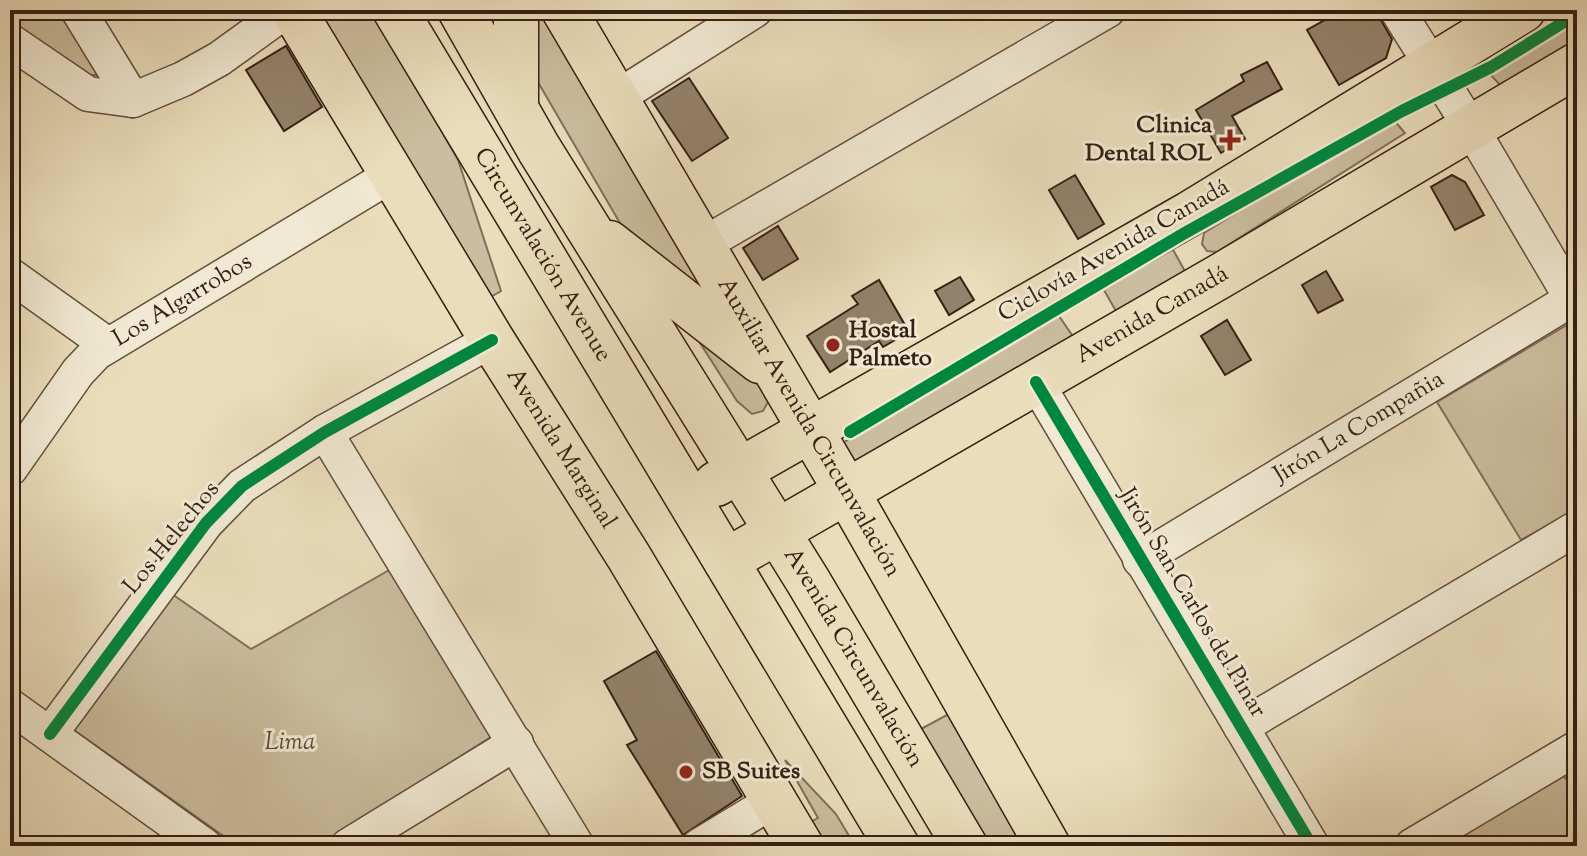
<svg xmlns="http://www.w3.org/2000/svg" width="1587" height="856" font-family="'Sorts Mill Goudy',serif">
<rect width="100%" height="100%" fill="#eaddbc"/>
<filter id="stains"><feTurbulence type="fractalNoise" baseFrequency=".0025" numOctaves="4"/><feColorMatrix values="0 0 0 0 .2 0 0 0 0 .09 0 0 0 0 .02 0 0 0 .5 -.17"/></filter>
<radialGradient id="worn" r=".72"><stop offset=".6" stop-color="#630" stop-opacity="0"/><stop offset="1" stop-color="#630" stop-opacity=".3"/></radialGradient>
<g fill="#cbbd9f" stroke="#806e5a" stroke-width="2">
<polygon points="10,10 65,10 107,75 76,75 10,28"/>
<polygon points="312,10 373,10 458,160 501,291 487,299"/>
<polygon points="523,10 543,10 732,333 649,273 528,65"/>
<polygon points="1577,20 1577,41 1500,85 1490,74"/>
<polygon points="1391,117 1405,133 1217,252 1207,251 1202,244 1204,233"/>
<polygon points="1172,248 1186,273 1117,313 1104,290"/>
<polygon points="1059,316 1074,338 832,480 817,458"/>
<polygon points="1577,319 1577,509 1521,540 1437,402"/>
<polygon points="686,321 773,393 763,411 752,414 737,401"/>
<path d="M391,569L494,735L327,841C302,849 256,850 232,842L71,728L172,594L251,649Z"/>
<polygon points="956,710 1036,846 990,846 921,729"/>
<polygon points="785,760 836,814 855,846 823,846 811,822 818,818"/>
<polygon points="1560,772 1577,791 1577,846 1432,846"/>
</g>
<g fill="#93826b" stroke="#352014" stroke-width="2">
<polygon points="1343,10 1375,10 1392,39 1386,58 1339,85 1307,30"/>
<polygon points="286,46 322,107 284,131 246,70"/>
<polygon points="1267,62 1282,89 1232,116 1245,139 1221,153 1196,110 1244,81 1241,75"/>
<polygon points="689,78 728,138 692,161 652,101"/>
<polygon points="1075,175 1104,224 1078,239 1049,190"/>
<polygon points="1452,175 1465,182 1484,215 1455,230 1431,187"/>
<polygon points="778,226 798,259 763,280 743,248"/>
<polygon points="1326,271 1343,300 1318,313 1302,285"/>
<polygon points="960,277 974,300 949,315 935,291"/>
<polygon points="879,280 909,332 883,347 879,341 830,372 807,336 858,304 852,296"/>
<polygon points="1227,320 1251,360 1225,375 1201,336"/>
<polygon points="656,651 742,796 683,835 627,745 637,740 604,681"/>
</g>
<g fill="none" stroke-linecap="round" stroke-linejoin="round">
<g stroke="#624f3e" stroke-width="37">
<g id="minor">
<polyline points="78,10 133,100"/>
<polyline points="1397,10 1471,128 1572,299"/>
<polyline points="10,41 88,94 133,100 183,79 219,59 287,10"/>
<polyline points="616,98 755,10"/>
<polyline points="702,245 1108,10"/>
<polyline points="10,275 108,345"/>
<polyline points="1036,382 1312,846"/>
<polyline points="325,432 577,846"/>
<path id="s1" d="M10,469L78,372L96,353L393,174"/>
<path id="s2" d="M1140,560L1577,296"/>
<polyline points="10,706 205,846"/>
<polyline points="1241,727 1577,528"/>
<polyline points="50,734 206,523 242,486 325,432 492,340"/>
<polyline points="348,846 516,743"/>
<polyline points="699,846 773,801"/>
<polyline points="1412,846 1577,748"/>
</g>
</g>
<g stroke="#352014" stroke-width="47">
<g id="major">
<path id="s3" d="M293,10L492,340L629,557L801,846"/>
<path id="s4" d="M395,10L897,846"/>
<path id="s5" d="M460,10L539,149L808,581L965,846"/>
<path id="s6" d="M564,10L847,492L1048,846"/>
<polyline points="516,106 516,10"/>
<polyline points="609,243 760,361"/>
<polyline points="716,484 1189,214 1523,10"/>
<path id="s7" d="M726,561L1222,275L1577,65"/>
</g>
</g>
<use href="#minor" stroke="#f1e9d3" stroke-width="34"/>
<use href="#major" stroke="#eaddbc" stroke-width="44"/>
<g stroke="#f1e9d3" stroke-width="17">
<g id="cycleway">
<polyline points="1036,382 1312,846"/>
<polyline points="850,432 1183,234 1402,111 1491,67 1577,14"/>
<polyline points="50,734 206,523 242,486 325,432 492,340"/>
</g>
</g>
<use href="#cycleway" stroke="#00873e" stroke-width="12"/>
</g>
<g fill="#8f2418" stroke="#f1e9d3" stroke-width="3">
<path d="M1226 128h8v8h8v8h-8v8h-8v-8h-8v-8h8z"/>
<circle cx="833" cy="345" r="8"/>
<circle cx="686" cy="772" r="8"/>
</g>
<g text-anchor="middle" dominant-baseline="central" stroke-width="6" stroke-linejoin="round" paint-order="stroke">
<g font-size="24" font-weight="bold" fill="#352014" stroke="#f1e9d3" text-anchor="start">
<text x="1212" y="126" text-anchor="end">Clinica<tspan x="1212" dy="28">Dental ROL</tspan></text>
<text x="849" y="331">Hostal<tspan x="849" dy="28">Palmeto</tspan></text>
<text x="702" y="772">SB Suites</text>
</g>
<g font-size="24" fill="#352014" stroke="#f1e9d3">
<text transform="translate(1114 251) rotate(-30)">Ciclovía Avenida Canadá</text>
<text stroke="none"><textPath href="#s4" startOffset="286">Circunvalación Avenue</textPath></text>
<text stroke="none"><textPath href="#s1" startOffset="246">Los Algarrobos</textPath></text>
<text stroke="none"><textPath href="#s7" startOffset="492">Avenida Canadá</textPath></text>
<text stroke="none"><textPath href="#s6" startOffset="484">Auxiliar Avenida Circunvalación</textPath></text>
<text stroke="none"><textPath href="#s2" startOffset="256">Jirón La Compañia</textPath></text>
<text stroke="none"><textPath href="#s3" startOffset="514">Avenida Marginal</textPath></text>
<text transform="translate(172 538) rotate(-51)">Los Helechos</text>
<text transform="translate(1192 603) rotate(59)">Jirón San Carlos del Pinar</text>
<text stroke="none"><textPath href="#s5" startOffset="758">Avenida Circunvalación</textPath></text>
</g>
<g font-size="24" font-style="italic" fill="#5a4737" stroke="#f1e9d3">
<text x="290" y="743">Lima</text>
</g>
</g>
<rect width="1587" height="856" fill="none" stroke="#eaddbc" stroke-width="40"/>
<rect x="12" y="12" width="1563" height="832" fill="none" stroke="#352014" stroke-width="4"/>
<rect x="20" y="20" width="1547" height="816" fill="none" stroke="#352014" stroke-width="2"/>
<rect width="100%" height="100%" filter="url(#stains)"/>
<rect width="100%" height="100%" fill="url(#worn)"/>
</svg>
